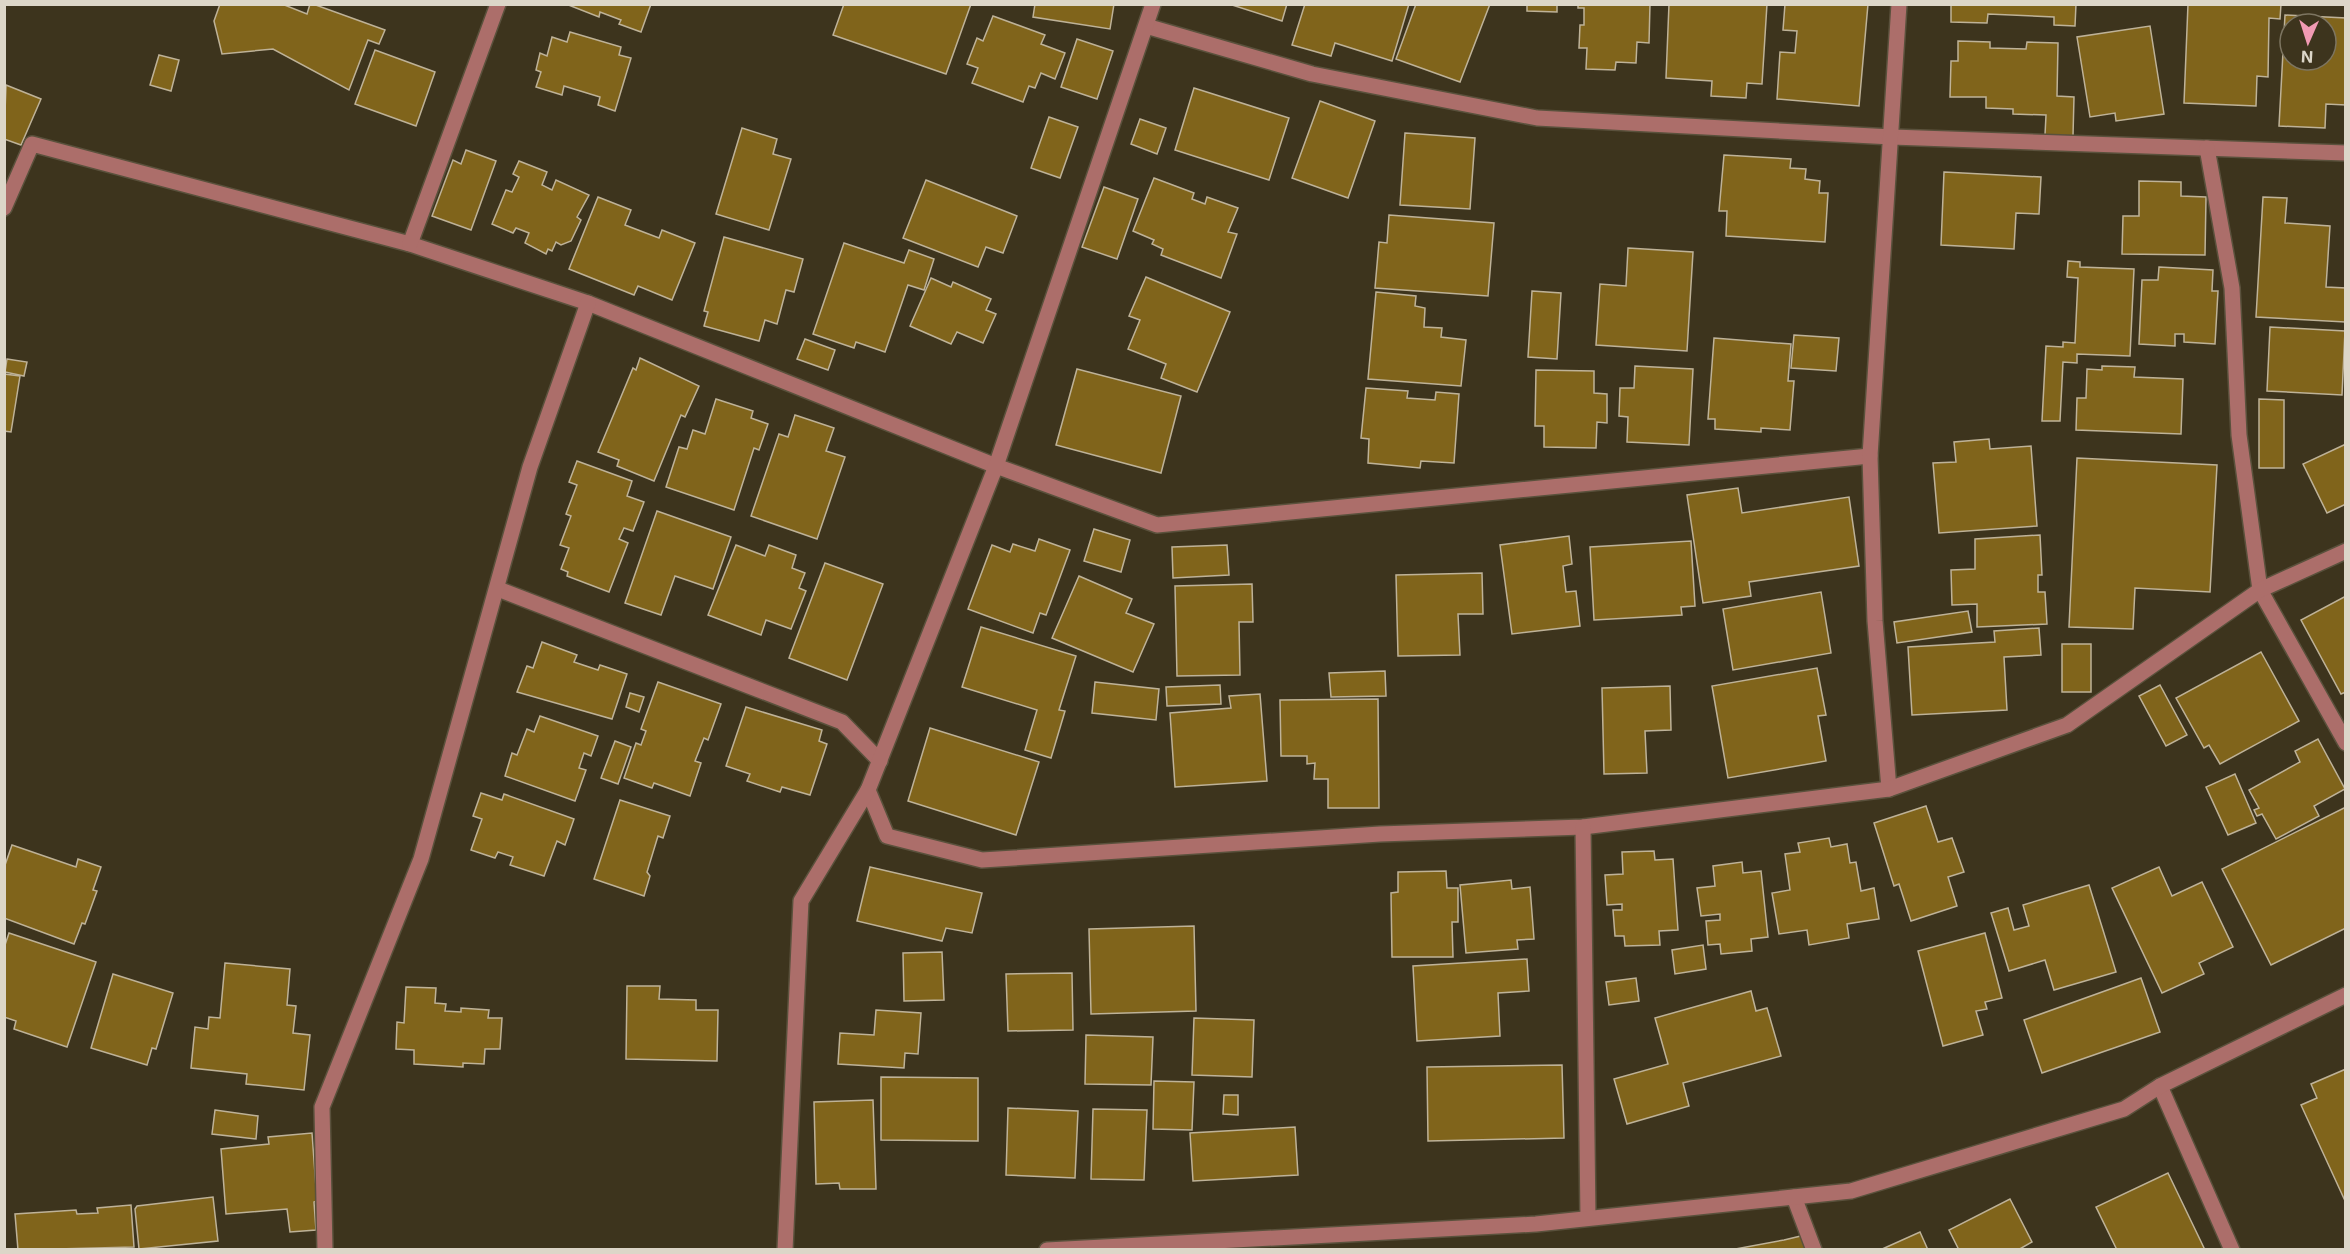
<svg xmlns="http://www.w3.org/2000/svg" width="2350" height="1254" font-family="Inter,sans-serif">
<rect width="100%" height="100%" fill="#3d341d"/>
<g fill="#80641b" stroke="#beb298" stroke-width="1.5" fill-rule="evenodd">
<polygon points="220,4 282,4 307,14 310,4 313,4 385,30 379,44 368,40 349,90 273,49 222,54 214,21"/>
<polygon points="566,4 651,4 641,32 619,24 621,20 600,12 599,17"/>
<polygon points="844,4 971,4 946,74 833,35"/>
<polygon points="1035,4 1114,4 1110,29 1033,17"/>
<polygon points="1229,4 1287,4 1282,21"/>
<polygon points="1305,4 1409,4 1392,61 1335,43 1331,56 1292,45"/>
<polygon points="1416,4 1490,4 1460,82 1396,59"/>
<polygon points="1527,4 1557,4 1557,12 1527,11"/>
<polygon points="1578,4 1650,4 1649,43 1637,42 1636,63 1616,62 1615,70 1586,69 1587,48 1579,48 1580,25 1584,25 1584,8 1578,8"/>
<polygon points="1669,4 1767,4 1762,84 1747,83 1746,98 1711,96 1712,81 1666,78"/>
<polygon points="1785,4 1868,4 1859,106 1777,99 1780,52 1795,53 1797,31 1783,30"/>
<polygon points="1951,4 2076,4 2075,26 2054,25 2054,17 1988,14 1987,23 1951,22"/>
<polygon points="2188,4 2281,4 2280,19 2269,18 2268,77 2257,76 2256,106 2184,103"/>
<path d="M2285,15L2346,18V105L2326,104L2325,128L2279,126ZM2290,24H2326V60H2290Z"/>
<polygon points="993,16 1045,35 1041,44 1065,53 1055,79 1041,73 1035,88 1029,86 1023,102 972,83 978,68 967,64 977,38 983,41"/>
<polygon points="2150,26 2164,114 2116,121 2115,113 2090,117 2077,37"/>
<polygon points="570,32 621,47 619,55 631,58 615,111 598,105 600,97 564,86 562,95 536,87 541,72 536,70 540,53 547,56 552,37 567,42"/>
<polygon points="1077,39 1113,51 1097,99 1061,87"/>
<polygon points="1958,41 1990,42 1990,48 2026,49 2027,42 2058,43 2057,96 2074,97 2073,136 2045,135 2046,115 2013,114 2013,109 1986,108 1986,97 1950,97 1951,61 1958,61"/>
<polygon points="375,50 435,72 416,126 355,104"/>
<polygon points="159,55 179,60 171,91 150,85"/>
<polygon points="6,85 41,99 21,145 4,139"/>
<polygon points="1194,88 1289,118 1269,180 1175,150"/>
<polygon points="1320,101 1375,121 1348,198 1292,178"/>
<polygon points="1049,117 1078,127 1060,178 1031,168"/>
<polygon points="1140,119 1166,128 1157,154 1131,144"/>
<polygon points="742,128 777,139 773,154 791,159 769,230 716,214"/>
<polygon points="1405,133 1475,138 1470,209 1400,205"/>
<polygon points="466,150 496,161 471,230 432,216 453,160 461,164"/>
<polygon points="1724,155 1791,159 1790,168 1806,169 1805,179 1820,181 1819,193 1828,193 1825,242 1726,236 1727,211 1719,211"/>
<polygon points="519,161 547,172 542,185 552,190 556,180 589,195 577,217 581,220 571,241 561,245 556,242 552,251 548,249 546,254 525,243 529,233 516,228 513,233 492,224 506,190 512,192 519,177 513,174"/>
<polygon points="1944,172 2041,177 2039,214 2016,213 2014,249 1941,245"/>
<polygon points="1154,178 1194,193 1192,199 1205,204 1207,197 1238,208 1228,232 1237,234 1221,278 1161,255 1163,249 1152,244 1154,240 1133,231"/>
<polygon points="926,180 1017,216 1003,253 986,247 978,267 903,238"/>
<polygon points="2139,181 2181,182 2181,196 2206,197 2205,255 2122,254 2123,216 2139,216"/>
<polygon points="1104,187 1138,199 1117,259 1082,247"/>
<polygon points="598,197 631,210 625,225 659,238 662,230 695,243 672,300 638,286 634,295 569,269"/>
<polygon points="2263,197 2287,198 2285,223 2330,226 2326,287 2346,288 2345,322 2256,317"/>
<polygon points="1389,215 1494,223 1488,296 1375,288 1379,242 1387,243"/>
<polygon points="724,237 803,259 794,292 786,290 777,324 765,320 759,341 704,326 708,312 704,311"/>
<polygon points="844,243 904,263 909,250 934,259 924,290 908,285 885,352 856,342 854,348 813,334"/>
<polygon points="1628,248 1693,252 1687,351 1596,345 1600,284 1626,286"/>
<polygon points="2068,261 2080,262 2080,267 2134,269 2130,356 2077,354 2077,363 2063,362 2060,421 2042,421 2046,346 2063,347 2063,342 2075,343 2078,278 2067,277"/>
<polygon points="2159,267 2213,270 2212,291 2218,291 2215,344 2184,342 2184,334 2175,334 2175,346 2139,344 2142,280 2158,280"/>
<polygon points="1146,277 1230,312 1197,392 1161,378 1166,364 1128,349 1140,320 1129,316"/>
<polygon points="931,278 951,287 953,282 991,299 986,310 996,314 983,343 957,332 951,344 910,326"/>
<polygon points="1532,291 1561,293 1557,359 1528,357"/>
<polygon points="1376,292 1416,296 1415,306 1425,308 1424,327 1442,328 1441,337 1466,340 1461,386 1368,379"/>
<polygon points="2270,327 2345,331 2342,395 2267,391"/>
<polygon points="1794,335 1839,338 1836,371 1791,368"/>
<polygon points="1714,338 1791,344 1788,381 1794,381 1790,430 1761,428 1761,432 1715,429 1715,419 1708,419"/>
<polygon points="805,339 835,350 828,370 797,359"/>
<polygon points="640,358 699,386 685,417 681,415 654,481 617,466 619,460 598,452 633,368 636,370"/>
<polygon points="7,359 27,362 24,376 5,372"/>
<polygon points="1635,366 1693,369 1689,445 1627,442 1628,417 1619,416 1620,388 1634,388"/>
<polygon points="2102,366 2135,367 2134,377 2183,379 2181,434 2076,430 2077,398 2086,398 2087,369 2102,370"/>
<polygon points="1077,369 1181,396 1161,473 1056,445"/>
<polygon points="1536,370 1594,371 1594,393 1607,394 1607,423 1597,422 1596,448 1544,447 1544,426 1535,426"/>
<polygon points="4,374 20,376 11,432 4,431"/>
<polygon points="1366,388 1408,391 1407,398 1435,400 1436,392 1459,394 1454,463 1421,461 1420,468 1368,463 1369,439 1361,438"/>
<polygon points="716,399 753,411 751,418 768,424 759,450 754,448 734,510 666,487 679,447 687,449 693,430 705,434"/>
<polygon points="2259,399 2284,400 2284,468 2259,468"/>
<polygon points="795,415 834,428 826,451 845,457 817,539 751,516 779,434 788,437"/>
<polygon points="1989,439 1990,449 2031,446 2037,526 1939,533 1933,463 1956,462 1954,442"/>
<polygon points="2346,444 2346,504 2327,513 2303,464"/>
<polygon points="2077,458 2217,465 2210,592 2135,588 2133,629 2069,627"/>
<polygon points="577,461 632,481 627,496 644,502 633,531 624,528 619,539 628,543 609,592 567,576 568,572 561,569 569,548 560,545 571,516 566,514 577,485 569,482"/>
<polygon points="1738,488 1742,513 1849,497 1859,566 1749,582 1751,596 1703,603 1687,495"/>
<polygon points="657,511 731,537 713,589 675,576 661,615 625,603"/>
<polygon points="1094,529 1130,540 1121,572 1084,561"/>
<polygon points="2040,535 2042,575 2038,575 2038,592 2045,592 2047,624 1977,627 1977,604 1952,605 1951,570 1975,569 1975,539"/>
<polygon points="1569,536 1572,564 1563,566 1566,592 1576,591 1580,626 1512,634 1500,545"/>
<polygon points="1039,539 1070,550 1046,615 1040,613 1033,633 968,609 992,545 1010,552 1013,544 1035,551"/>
<polygon points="1691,541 1695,606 1681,607 1682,615 1594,620 1590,547"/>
<polygon points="736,545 765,556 769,545 796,555 792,568 805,573 799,588 806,591 791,629 766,620 761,635 708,615"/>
<polygon points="1227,545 1229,575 1173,578 1172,547"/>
<polygon points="825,563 883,584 847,680 789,658"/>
<polygon points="1482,573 1483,614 1458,614 1460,655 1398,656 1396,575"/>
<polygon points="1079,576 1132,599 1126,613 1154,624 1133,672 1052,638"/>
<polygon points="1252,584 1253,622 1239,622 1240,675 1177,676 1175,586"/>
<polygon points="1821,592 1831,653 1733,670 1723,609"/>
<polygon points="2346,596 2346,692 2341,694 2301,620"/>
<polygon points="1968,611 1972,632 1897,643 1894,622"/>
<polygon points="981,627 1076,656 1059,710 1065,711 1051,758 1025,750 1037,710 962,687"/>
<polygon points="2039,628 2041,655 2004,657 2007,710 1912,715 1908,647 1995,642 1994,631"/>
<polygon points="542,642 577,655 574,662 598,670 600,665 627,674 612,719 517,692 527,666 533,668"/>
<rect x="2062" y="644" width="29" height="48"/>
<polygon points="2261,652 2299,721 2220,764 2209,745 2204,748 2176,698"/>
<polygon points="1817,668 1826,715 1818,716 1826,761 1728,778 1712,686"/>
<polygon points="1385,671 1386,696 1331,697 1329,673"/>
<polygon points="658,682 721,704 708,740 704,738 695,761 701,763 690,796 654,783 652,788 624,778 636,743 641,745 646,731 641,729"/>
<polygon points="1095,682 1159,689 1156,720 1092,713"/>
<polygon points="1220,685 1221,704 1167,706 1166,687"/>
<polygon points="2160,685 2187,735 2166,746 2139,696"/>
<polygon points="1670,686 1671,730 1645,731 1647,773 1604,774 1602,688"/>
<polygon points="630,693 644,697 639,712 626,707"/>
<polygon points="1260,694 1267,781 1175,787 1170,713 1231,708 1229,696"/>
<polygon points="1378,699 1379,808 1328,808 1328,779 1314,779 1315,763 1307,764 1307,756 1281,756 1280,700"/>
<polygon points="746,707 822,730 819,741 827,744 810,795 782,787 780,792 747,781 750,774 726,766"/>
<polygon points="540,716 598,736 591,756 584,753 579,768 586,770 575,801 505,776 512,753 517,755 527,729 534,732"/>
<polygon points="930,728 1039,762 1016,835 908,801"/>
<polygon points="2318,739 2345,789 2314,806 2319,816 2276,839 2262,814 2257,816 2254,810 2259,808 2249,790 2300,762 2295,751"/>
<polygon points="615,741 631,747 618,784 601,778"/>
<polygon points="2235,774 2256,823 2228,835 2206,787"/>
<polygon points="481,793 502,800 504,794 574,819 565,845 557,841 544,876 510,865 513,857 498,852 495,858 471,850 482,819 473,816"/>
<polygon points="620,800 670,816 663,838 658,836 647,872 650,876 644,896 594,879"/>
<polygon points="1926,806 1938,842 1952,838 1964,872 1948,877 1957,906 1911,921 1899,884 1894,886 1874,823"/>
<polygon points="2346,807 2346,928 2271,965 2222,869"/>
<polygon points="1829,838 1831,847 1847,844 1850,863 1856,862 1861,891 1874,888 1879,919 1847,924 1849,938 1809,945 1807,930 1779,934 1772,893 1790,890 1785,854 1800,852 1798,843"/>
<polygon points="12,845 76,867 78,859 101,867 93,890 97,891 85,924 82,923 74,944 4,918 4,868"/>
<polygon points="1654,851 1655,860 1673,859 1678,930 1659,931 1660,945 1625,946 1624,936 1615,936 1613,910 1622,910 1622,904 1607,905 1605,875 1623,874 1622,852"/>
<polygon points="1742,862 1743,873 1761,871 1768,937 1751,939 1752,951 1721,954 1720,944 1708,945 1706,921 1720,920 1720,914 1701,916 1697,888 1715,886 1713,866"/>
<polygon points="870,867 982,893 972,933 946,928 942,941 857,921"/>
<polygon points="2159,867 2172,896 2202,882 2233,947 2199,963 2204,974 2162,993 2112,888"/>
<polygon points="1446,871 1447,888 1458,888 1458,922 1452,922 1453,957 1392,957 1391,893 1398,892 1398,872"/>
<polygon points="1511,880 1512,889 1530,887 1534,939 1517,940 1518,949 1466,953 1460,885"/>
<polygon points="2089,885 2116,972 2054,990 2045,960 2009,971 1991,913 2008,908 2014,930 2029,926 2023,905"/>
<polygon points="1194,926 1196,1011 1091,1014 1089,929"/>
<polygon points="9,933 96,962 67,1047 14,1029 16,1021 4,1017 4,948"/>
<polygon points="1985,933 2002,998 1985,1002 1987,1009 1976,1011 1983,1035 1943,1046 1918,951"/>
<polygon points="1703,945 1706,969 1675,974 1672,950"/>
<polygon points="942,952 944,1000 904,1001 903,953"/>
<polygon points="1527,959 1529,991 1498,993 1500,1036 1417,1041 1413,966"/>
<polygon points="225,963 290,969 287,1005 296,1006 293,1033 310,1035 304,1090 246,1084 247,1074 191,1068 195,1027 208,1029 209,1017 220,1018"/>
<polygon points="1072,973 1073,1030 1008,1031 1006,974"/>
<polygon points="113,974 173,993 156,1049 152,1048 147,1065 91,1048"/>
<polygon points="1636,978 1639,1001 1609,1005 1606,982"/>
<polygon points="2141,978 2160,1032 2042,1073 2024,1020"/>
<polygon points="627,986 660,986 659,999 696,1000 696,1010 718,1010 717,1061 626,1059"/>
<polygon points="406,987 436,988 435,1003 446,1004 445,1011 461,1012 461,1008 489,1010 488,1018 502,1018 500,1049 485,1049 484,1064 463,1063 463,1067 414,1064 414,1050 396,1049 397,1022 404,1023"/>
<polygon points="1751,991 1756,1011 1767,1008 1781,1056 1683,1083 1689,1106 1627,1124 1614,1079 1668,1064 1655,1018"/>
<polygon points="876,1010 921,1013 918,1054 905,1053 904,1068 838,1064 840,1033 874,1035"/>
<polygon points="1194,1018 1254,1020 1252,1077 1192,1075"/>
<polygon points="1086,1035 1153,1037 1151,1085 1085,1084"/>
<polygon points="1562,1065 1564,1138 1428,1141 1427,1067"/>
<polygon points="2346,1069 2346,1203 2301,1105 2317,1098 2311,1084"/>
<polygon points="881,1077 978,1078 978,1141 881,1140"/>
<polygon points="1154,1081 1194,1082 1192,1130 1153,1129"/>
<polygon points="1224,1095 1238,1095 1238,1115 1223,1114"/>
<polygon points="873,1100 876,1189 840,1189 839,1183 816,1184 814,1102"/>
<polygon points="1008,1108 1078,1111 1075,1178 1006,1175"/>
<polygon points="1093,1109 1147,1110 1144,1180 1091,1179"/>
<polygon points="215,1110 258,1116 256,1139 212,1134"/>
<polygon points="1295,1127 1298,1175 1193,1181 1190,1133"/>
<polygon points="312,1133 317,1201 314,1202 316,1230 290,1232 287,1209 226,1214 221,1149 269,1144 268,1137"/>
<polygon points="2168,1173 2205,1250 2117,1250 2096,1207"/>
<polygon points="213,1197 218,1241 139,1249 135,1209 137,1206"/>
<polygon points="2010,1199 2032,1242 2018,1250 1959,1250 1949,1230"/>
<polygon points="131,1205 134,1247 18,1250 15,1214 76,1210 77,1214 98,1213 97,1208"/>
<polygon points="1920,1232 1928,1250 1880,1250"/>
<polygon points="1805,1235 1808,1250 1730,1250 1784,1240"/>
</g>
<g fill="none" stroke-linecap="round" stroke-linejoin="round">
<g stroke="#5a513c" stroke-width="18">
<g id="minor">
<polyline points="1146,26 1312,74 1537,118 1892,137 2346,153"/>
<polyline points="2207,148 2232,288 2239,435 2260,590 2346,743"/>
<polyline points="4,208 32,144 410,244 588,303 996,466 1157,525 1870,456"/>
<polyline points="410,244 498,4"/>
<polyline points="498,589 842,722 880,761"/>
<polyline points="1889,789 1875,621 1870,456 1899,4"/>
<polyline points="868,790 887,836 982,860 1380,834 1583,827 1889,789 2067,725 2260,590 2346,551"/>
<polyline points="1583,827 1588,1218"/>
<polyline points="2160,1086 2232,1250"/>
<polyline points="1794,1197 1814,1250"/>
<polyline points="325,1250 322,1107 421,859 530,467 588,303"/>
<polyline points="785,1250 801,901 868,790 996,466 1153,4"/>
<polyline points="1047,1250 1536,1224 1851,1191 2124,1109 2160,1086 2346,995"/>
</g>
</g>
<use href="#minor" stroke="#ac6e6a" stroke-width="15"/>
</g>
<rect width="2350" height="1254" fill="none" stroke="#dcd6c8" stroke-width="12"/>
<g transform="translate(2308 42) rotate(183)"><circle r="28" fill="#3d341d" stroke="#7d7561" stroke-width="1.5"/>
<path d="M0-4.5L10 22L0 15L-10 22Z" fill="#f19ab3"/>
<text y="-9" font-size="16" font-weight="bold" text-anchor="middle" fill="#dcd6c8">N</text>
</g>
</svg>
